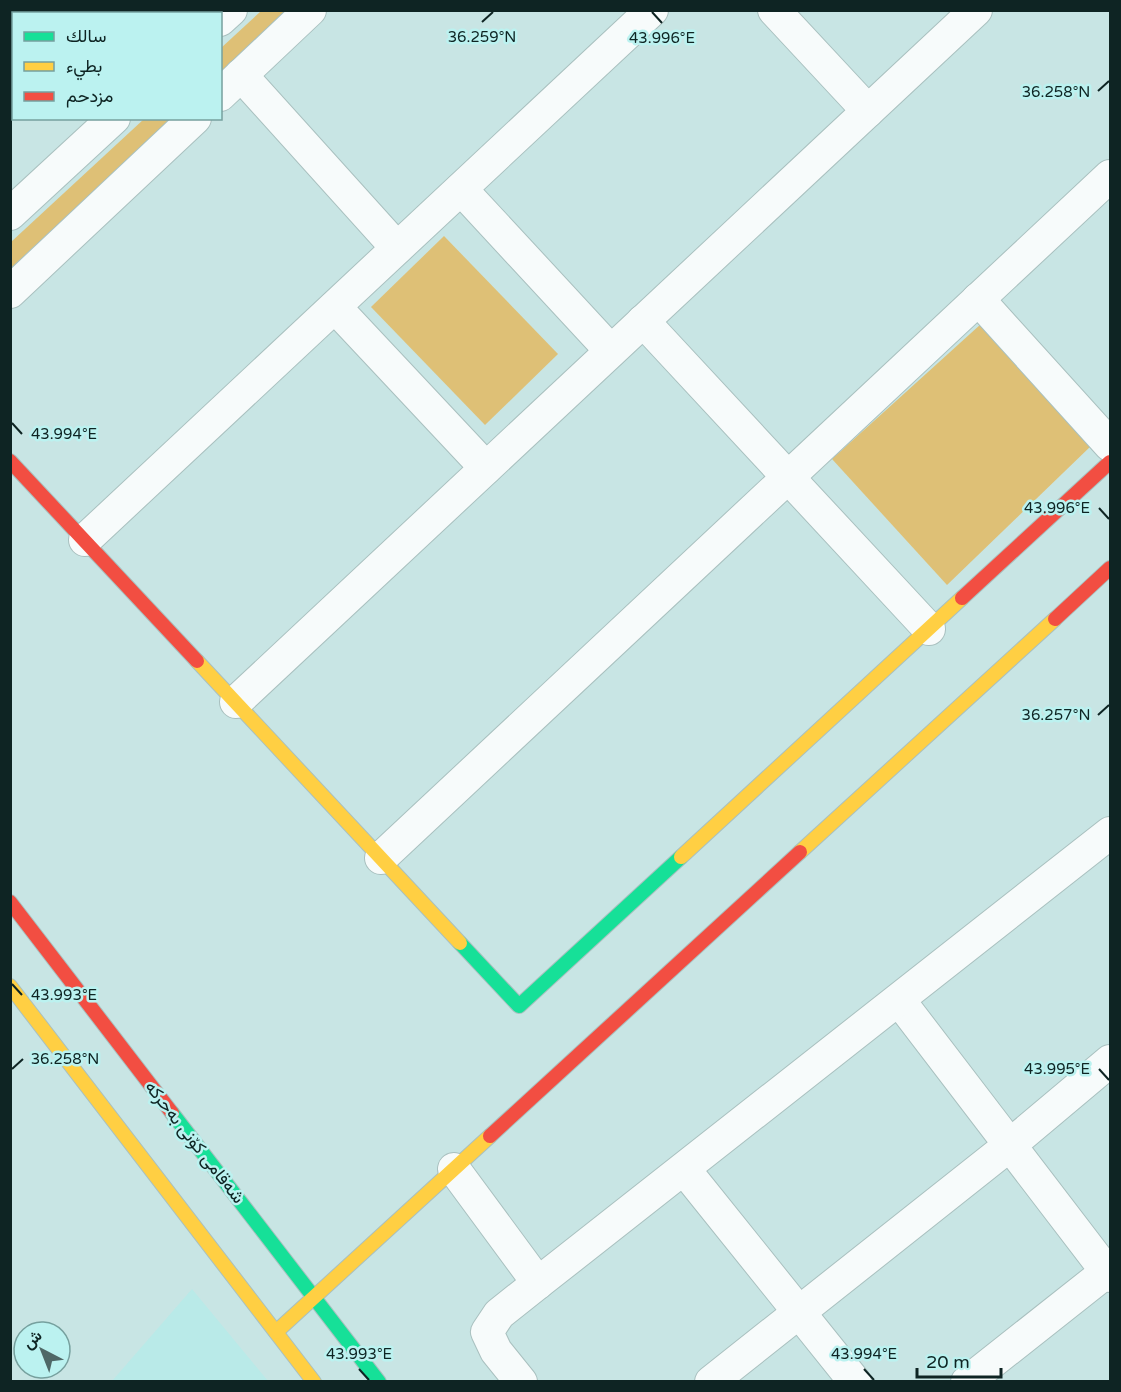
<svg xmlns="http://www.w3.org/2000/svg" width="1121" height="1392" font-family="'Varela Round',Vazirmatn,sans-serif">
<rect width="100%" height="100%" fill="#c8e5e4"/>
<polygon fill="#b9eae8" points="192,1289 268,1381 112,1381"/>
<g fill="#dec076">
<polygon points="261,11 287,11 221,72 221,48"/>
<polygon points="144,119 171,119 11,268 11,242"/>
<polygon points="444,236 558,354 485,425 371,307"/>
<polygon points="981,324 1092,445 947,585 832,459"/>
</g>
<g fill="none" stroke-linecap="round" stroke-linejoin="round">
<g stroke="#a9c0bf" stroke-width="34">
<g id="street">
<polyline points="181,10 184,14"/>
<polyline points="774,10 868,111"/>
<polyline points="220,20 231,10"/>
<polyline points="241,75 397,248"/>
<polyline points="220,95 310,10"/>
<polyline points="461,189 611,351"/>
<polyline points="10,214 114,118"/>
<polyline points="10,292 195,118"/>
<polyline points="978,299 1110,445"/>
<polyline points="335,307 486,468"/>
<polyline points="643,321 929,629"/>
<polyline points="85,540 652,10"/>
<polyline points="236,702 976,10"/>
<polyline points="381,858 1110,176"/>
<polyline points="899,1000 1110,1276"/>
<polyline points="454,1169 538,1283 1110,833"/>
<polyline points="684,1169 855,1382"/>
<polyline points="521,1382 496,1351 487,1332 499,1314 538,1283"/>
<polyline points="711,1382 1010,1145 1110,1061"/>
<polyline points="967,1382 1110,1269"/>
</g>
</g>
<g stroke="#a9c0bf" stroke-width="16">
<g id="fast">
<polyline points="460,943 519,1006 681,857"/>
<polyline points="172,1113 379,1382"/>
</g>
</g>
<g stroke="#a9c0bf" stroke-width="16">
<g id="slow">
<polyline points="197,661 460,943"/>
<polyline points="800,852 1055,619"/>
<polyline points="681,857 962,598"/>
<polyline points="10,986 314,1382"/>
<polyline points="276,1332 490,1136"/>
</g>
</g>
<g stroke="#a9c0bf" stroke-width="16">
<g id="jam">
<polyline points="10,461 197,661"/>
<polyline points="962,598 1110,462"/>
<polyline points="1055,619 1110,568"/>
<polyline points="10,902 172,1113"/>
<polyline points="490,1136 800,852"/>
</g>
</g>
<use href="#street" stroke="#f7fbfb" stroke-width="32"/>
<use href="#fast" stroke="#16e098" stroke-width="14"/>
<use href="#slow" stroke="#ffcf43" stroke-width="14"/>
<use href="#jam" stroke="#f24e42" stroke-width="14"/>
</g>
<path fill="none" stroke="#0e2423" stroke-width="2" d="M652,12L662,23M482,22L493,12M1098,91L1109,81M12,423L22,434M1099,508L1109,519M1098,715L1109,705M12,984L22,995M12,1069L23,1059M1099,1069L1109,1080M359,1369L369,1380M864,1369L874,1380"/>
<g text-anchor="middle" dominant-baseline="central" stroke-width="5" stroke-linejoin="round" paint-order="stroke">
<g font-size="18" fill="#0e2423" stroke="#bbf2f0">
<text transform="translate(195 1142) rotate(52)">شەقامی کۆنی بەحرکە</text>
</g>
</g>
<g font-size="15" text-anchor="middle" fill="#0e2423" stroke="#bbf2f0" stroke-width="5" stroke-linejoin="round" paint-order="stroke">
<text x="482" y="42">36.259°N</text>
<text x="662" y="43">43.996°E</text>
<text x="1056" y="97">36.258°N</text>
<text x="64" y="439">43.994°E</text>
<text x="1057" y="513">43.996°E</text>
<text x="1056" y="720">36.257°N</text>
<text x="64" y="1000">43.993°E</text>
<text x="65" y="1064">36.258°N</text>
<text x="1057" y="1074">43.995°E</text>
<text x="359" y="1359">43.993°E</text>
<text x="864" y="1359">43.994°E</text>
</g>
<rect width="1121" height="1392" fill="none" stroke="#0e2423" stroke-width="24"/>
<rect x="12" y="12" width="210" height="108" fill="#bbf2f0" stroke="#76a09e" stroke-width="1.5"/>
<rect x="24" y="32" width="30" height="9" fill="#16e098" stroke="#76a09e" stroke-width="1.5"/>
<text x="66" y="42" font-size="18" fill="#0e2423">سالك</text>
<rect x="24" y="62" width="30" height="9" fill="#ffcf43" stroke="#76a09e" stroke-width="1.5"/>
<text x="66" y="72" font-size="18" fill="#0e2423">بطيء</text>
<rect x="24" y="92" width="30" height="9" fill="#f24e42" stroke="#76a09e" stroke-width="1.5"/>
<text x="66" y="102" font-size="18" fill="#0e2423">مزدحم</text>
<g transform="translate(42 1350) rotate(318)"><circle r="28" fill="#bbf2f0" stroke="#76a09e" stroke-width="1.5"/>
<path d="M0-4.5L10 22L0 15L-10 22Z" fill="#4f6867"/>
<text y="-9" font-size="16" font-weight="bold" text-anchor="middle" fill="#0e2423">ش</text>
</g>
<path d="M917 1368v9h84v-9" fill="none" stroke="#0e2423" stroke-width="3"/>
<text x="926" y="1368" font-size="18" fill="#0e2423" stroke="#bbf2f0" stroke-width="4.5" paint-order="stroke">20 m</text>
</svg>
